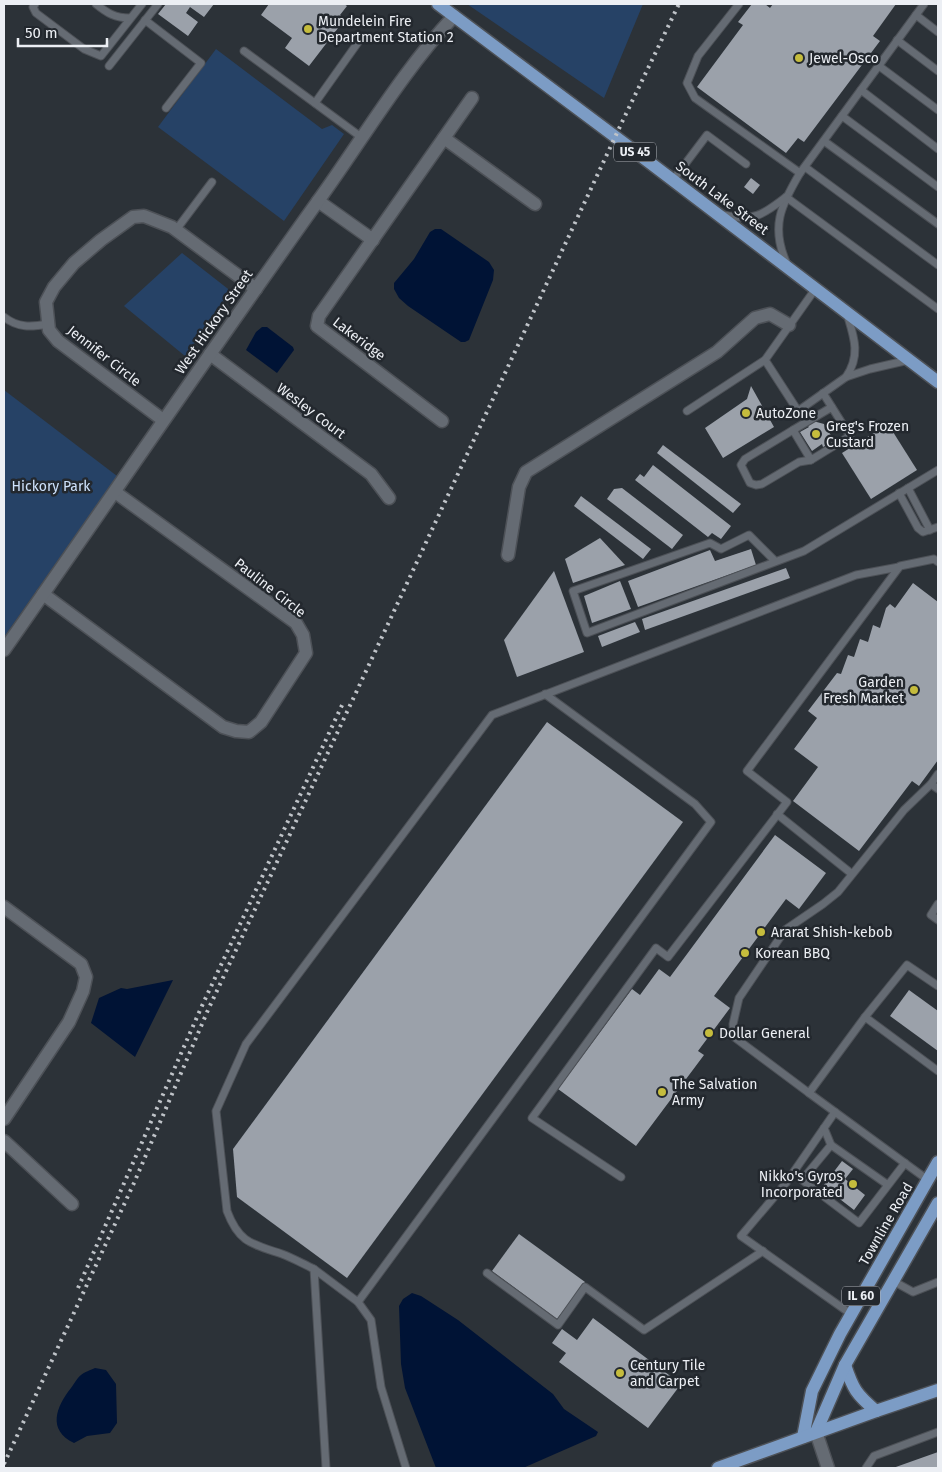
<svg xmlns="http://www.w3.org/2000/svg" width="942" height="1472" font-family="'Fira Sans',sans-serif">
<rect width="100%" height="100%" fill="#2c3238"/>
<g fill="#264266">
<polygon points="467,4 643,4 604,98"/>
<polygon points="216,49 322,129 332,125 344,134 284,221 158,127"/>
<polygon points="182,253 232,292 185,356 124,306"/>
<polygon points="4,390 117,476 4,637"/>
</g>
<g fill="#001335">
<polygon points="435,229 441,229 489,262 494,270 493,280 469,340 465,342 461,342 408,306 399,298 394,289 394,283 414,259 430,232"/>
<polygon points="262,327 267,327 293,347 294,350 277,373 246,350 256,332"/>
<polygon points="173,980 135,1057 91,1023 99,998 121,988 127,989"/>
<polygon points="412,1293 421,1296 458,1320 553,1394 564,1409 598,1432 596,1436 523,1468 436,1468 405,1388 401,1364 399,1306 403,1299"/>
<path d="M95,1368L106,1370L116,1384L117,1423L110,1433L87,1436L74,1443C47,1430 56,1407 71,1388C74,1384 77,1378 81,1375C84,1372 91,1370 95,1368Z"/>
</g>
<g fill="#9ba1aa">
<polygon points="166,4 214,4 204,17 190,7 186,13 198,22 188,36 158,14"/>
<polygon points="269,4 344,4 347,6 340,15 345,19 309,66 285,48 292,38 261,15"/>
<polygon points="752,4 765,4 770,8 773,4 896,4 873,36 880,41 804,142 798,138 786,153 697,87 743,25 738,22"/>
<polygon points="751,178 760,185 753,194 744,187"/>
<polygon points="751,386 774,427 723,458 705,428 747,399"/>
<polygon points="813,421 824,424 832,437 829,444 823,447 822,444 812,451 800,432 809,427 807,425"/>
<polygon points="888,424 917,470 871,499 842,453"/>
<polygon points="663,445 741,504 733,513 657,453"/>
<polygon points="653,465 731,526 721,539 712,533 708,537 635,480 640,474 644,477"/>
<polygon points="622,488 683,535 672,549 607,499 614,489"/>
<polygon points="581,496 651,549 643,559 574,506"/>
<polygon points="600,538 625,565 573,583 565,559"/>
<polygon points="751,549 756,565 638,607 628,581 710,550 715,561"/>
<polygon points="786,568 790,578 645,630 642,619"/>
<polygon points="554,571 584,652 517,677 504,640"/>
<polygon points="620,581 631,609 592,623 584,596"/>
<polygon points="913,583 938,602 938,760 919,786 912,781 859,851 793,801 818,767 794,749 817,718 808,711 837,673 841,674 848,655 854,657 860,639 868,642 873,625 880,628 886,608 890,604 895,608"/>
<polygon points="635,622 640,632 602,647 598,636"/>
<polygon points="547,722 683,822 347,1278 237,1197 233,1149"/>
<polygon points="775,835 826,873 799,909 786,899 714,996 730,1008 698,1051 704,1055 636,1146 558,1089 632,989 640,995 659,969 670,977"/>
<polygon points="909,990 938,1011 938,1051 890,1016"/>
<polygon points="842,1161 853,1169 845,1179 865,1195 854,1210 823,1186"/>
<polygon points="519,1234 585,1282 557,1319 492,1271"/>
<polygon points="593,1318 681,1384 648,1428 559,1362 566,1353 552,1343 562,1329 577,1340"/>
<polygon points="938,1452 938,1468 893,1468"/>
</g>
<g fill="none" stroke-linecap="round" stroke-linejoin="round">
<g stroke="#4d5157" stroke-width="9">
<g id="lane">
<polyline points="35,4 33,7 36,13 84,49 101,56 142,4"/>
<path d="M96,4C107,13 115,18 130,18"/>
<path d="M739,4L698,56L687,83L695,98L800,173C781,205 770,227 787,264"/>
<polyline points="916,15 938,32"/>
<polyline points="145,20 201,63 166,108"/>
<polyline points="897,40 938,71"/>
<polyline points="244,51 361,137"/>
<polyline points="109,66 158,4"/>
<polyline points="879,66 938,110"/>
<polyline points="861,90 938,149"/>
<polyline points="315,103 359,41"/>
<polyline points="842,116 938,187"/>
<polyline points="824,141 938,224"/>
<polyline points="805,167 938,265"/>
<polyline points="800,173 924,4"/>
<polyline points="673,180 707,135 746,164"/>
<polyline points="786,197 938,309"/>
<path d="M723,215C753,222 763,215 786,197"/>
<polyline points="176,230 212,182"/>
<polyline points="816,288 765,360 798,411 846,377 870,369 909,360"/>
<path d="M4,317C18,328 31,327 48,324"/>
<path d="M846,377C861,355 854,337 847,314"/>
<polyline points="823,393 850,436 811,460 793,430 832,407"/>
<polyline points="687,411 765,360"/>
<polyline points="793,430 745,459 741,465 750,483 756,485 762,484 799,462 811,460"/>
<polyline points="908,488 930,530"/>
<polyline points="899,493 918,528 923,532 938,527"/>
<polyline points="775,561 749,535 721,549 710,543 573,591 587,633 804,551 938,470"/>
<polyline points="938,774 931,784 938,789"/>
<polyline points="777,814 852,874"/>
<polyline points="938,904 931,915 938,920"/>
<polyline points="865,1017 907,965 938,986"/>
<polyline points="809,1093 734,1037 733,1024 739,998 785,930 823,904 838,892 904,810 931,784"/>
<polyline points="835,1112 786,1183 741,1236 851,1314"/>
<polyline points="824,1128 831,1145"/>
<polyline points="621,1177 532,1118 656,948 668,957 787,802 747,771 900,566 934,559 938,562"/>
<polyline points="928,1180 809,1093 865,1017 938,1071"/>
<polyline points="888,1185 831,1145 802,1180 859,1223 905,1163"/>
<path d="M314,1269C303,1264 293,1258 282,1254C252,1244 239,1243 227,1211L216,1111L246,1044L492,715L856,575L899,567"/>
<polyline points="487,1273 558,1325 585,1287 644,1330 763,1251"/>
<polyline points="893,1281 913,1292 938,1282"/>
<polyline points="326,1468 314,1269 358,1302"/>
<polyline points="406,1468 381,1387 371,1320 358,1302 711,822 695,804 545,694"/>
<polyline points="866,1468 874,1456 938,1432"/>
</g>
</g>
<g stroke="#4d5157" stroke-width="15">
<g id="street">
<polyline points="444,138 535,204"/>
<polyline points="318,201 373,240"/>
<polyline points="210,354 371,474 389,498"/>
<polyline points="163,420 58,341 49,330 46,302 54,287 74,263 101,240 133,217 144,216 172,227 256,289"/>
<polyline points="442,421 317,326 319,316 472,98"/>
<polyline points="508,555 519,487 526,472 717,352 755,318 770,314 789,325"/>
<polyline points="43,594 223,727 236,731 249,732 261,722 306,653 303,635 296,623 115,492"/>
<path d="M4,650C107,503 209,354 313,208C360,144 400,74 454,16"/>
<polyline points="4,907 81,964 86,977 83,991 69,1022 4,1119"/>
<polyline points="4,1141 72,1204"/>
<polyline points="816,1432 828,1468"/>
</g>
</g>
<g stroke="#4d5157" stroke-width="15">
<g id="primary">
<polyline points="438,4 649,162 938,382"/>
<path d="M845,1365C853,1389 856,1394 876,1411"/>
<polyline points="816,1432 845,1365 938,1203"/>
<polyline points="803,1437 812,1391 840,1334 938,1162"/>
<polyline points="718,1468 876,1411 938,1390"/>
</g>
</g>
<use href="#lane" stroke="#656b73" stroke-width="7"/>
<use href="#street" stroke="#656b73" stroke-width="12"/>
<use href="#primary" stroke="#7c9cc5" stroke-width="12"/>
<g stroke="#bfc3c8" stroke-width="4" stroke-dasharray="2.5 5" stroke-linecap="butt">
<polyline points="78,1288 201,1008 343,703"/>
<polyline points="4,1464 134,1183 208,1010 623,120 679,4"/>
</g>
</g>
<g fill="#c5bc3d" stroke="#23282e" stroke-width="2">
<circle cx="308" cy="29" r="5"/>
<circle cx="799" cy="58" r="5"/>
<circle cx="746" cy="413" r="5"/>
<circle cx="816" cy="434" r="5"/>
<circle cx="914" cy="690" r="5"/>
<circle cx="761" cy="932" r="5"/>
<circle cx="745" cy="953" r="5"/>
<circle cx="709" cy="1033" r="5"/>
<circle cx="662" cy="1092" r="5"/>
<circle cx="853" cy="1184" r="5"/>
<circle cx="620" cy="1373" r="5"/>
</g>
<g text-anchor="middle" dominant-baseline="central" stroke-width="5" stroke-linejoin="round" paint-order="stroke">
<g fill="#23282e" stroke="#b0b3b9" stroke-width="1">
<rect x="614" y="142.5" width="42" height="19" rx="4"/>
<rect x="842" y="1286.5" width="38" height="19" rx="4"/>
</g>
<g font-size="12" font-weight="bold" fill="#eceff4">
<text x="635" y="152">US 45</text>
<text x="861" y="1296">IL 60</text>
</g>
<g font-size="14" fill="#eceff4" stroke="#23282e" text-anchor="start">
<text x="318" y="21">Mundelein Fire<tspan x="318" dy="16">Department Station 2</tspan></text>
<text x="809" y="58">Jewel-Osco</text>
<text x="756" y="413">AutoZone</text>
<text x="826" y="426">Greg's Frozen<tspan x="826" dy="16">Custard</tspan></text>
<text x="904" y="682" text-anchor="end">Garden<tspan x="904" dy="16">Fresh Market</tspan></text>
<text x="771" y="932">Ararat Shish-kebob</text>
<text x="755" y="953">Korean BBQ</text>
<text x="719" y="1033">Dollar General</text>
<text x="672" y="1084">The Salvation<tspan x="672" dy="16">Army</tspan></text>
<text x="843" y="1176" text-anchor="end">Nikko's Gyros<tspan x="843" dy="16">Incorporated</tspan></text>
<text x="630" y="1365">Century Tile<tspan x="630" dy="16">and Carpet</tspan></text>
</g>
<g font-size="14" fill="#eceff4" stroke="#23282e">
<text transform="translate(722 198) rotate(37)">South Lake Street</text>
<text transform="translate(214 322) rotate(-55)">West Hickory Street</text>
<text transform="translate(359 339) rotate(37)">Lakeridge</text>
<text transform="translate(104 356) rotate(38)">Jennifer Circle</text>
<text transform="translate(311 411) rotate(37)">Wesley Court</text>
<text transform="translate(270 588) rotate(38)">Pauline Circle</text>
<text transform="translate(886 1224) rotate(-60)">Townline Road</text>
</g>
<g font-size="14" fill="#cee2fc" stroke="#23282e">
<text x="51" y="486">Hickory Park</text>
</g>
</g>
<rect width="942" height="1472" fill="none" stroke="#eceff4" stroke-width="10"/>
<path d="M18 38v8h89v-8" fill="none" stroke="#eceff4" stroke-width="2.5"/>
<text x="25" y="38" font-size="15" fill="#eceff4" stroke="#23282e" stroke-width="4" paint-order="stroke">50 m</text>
</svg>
